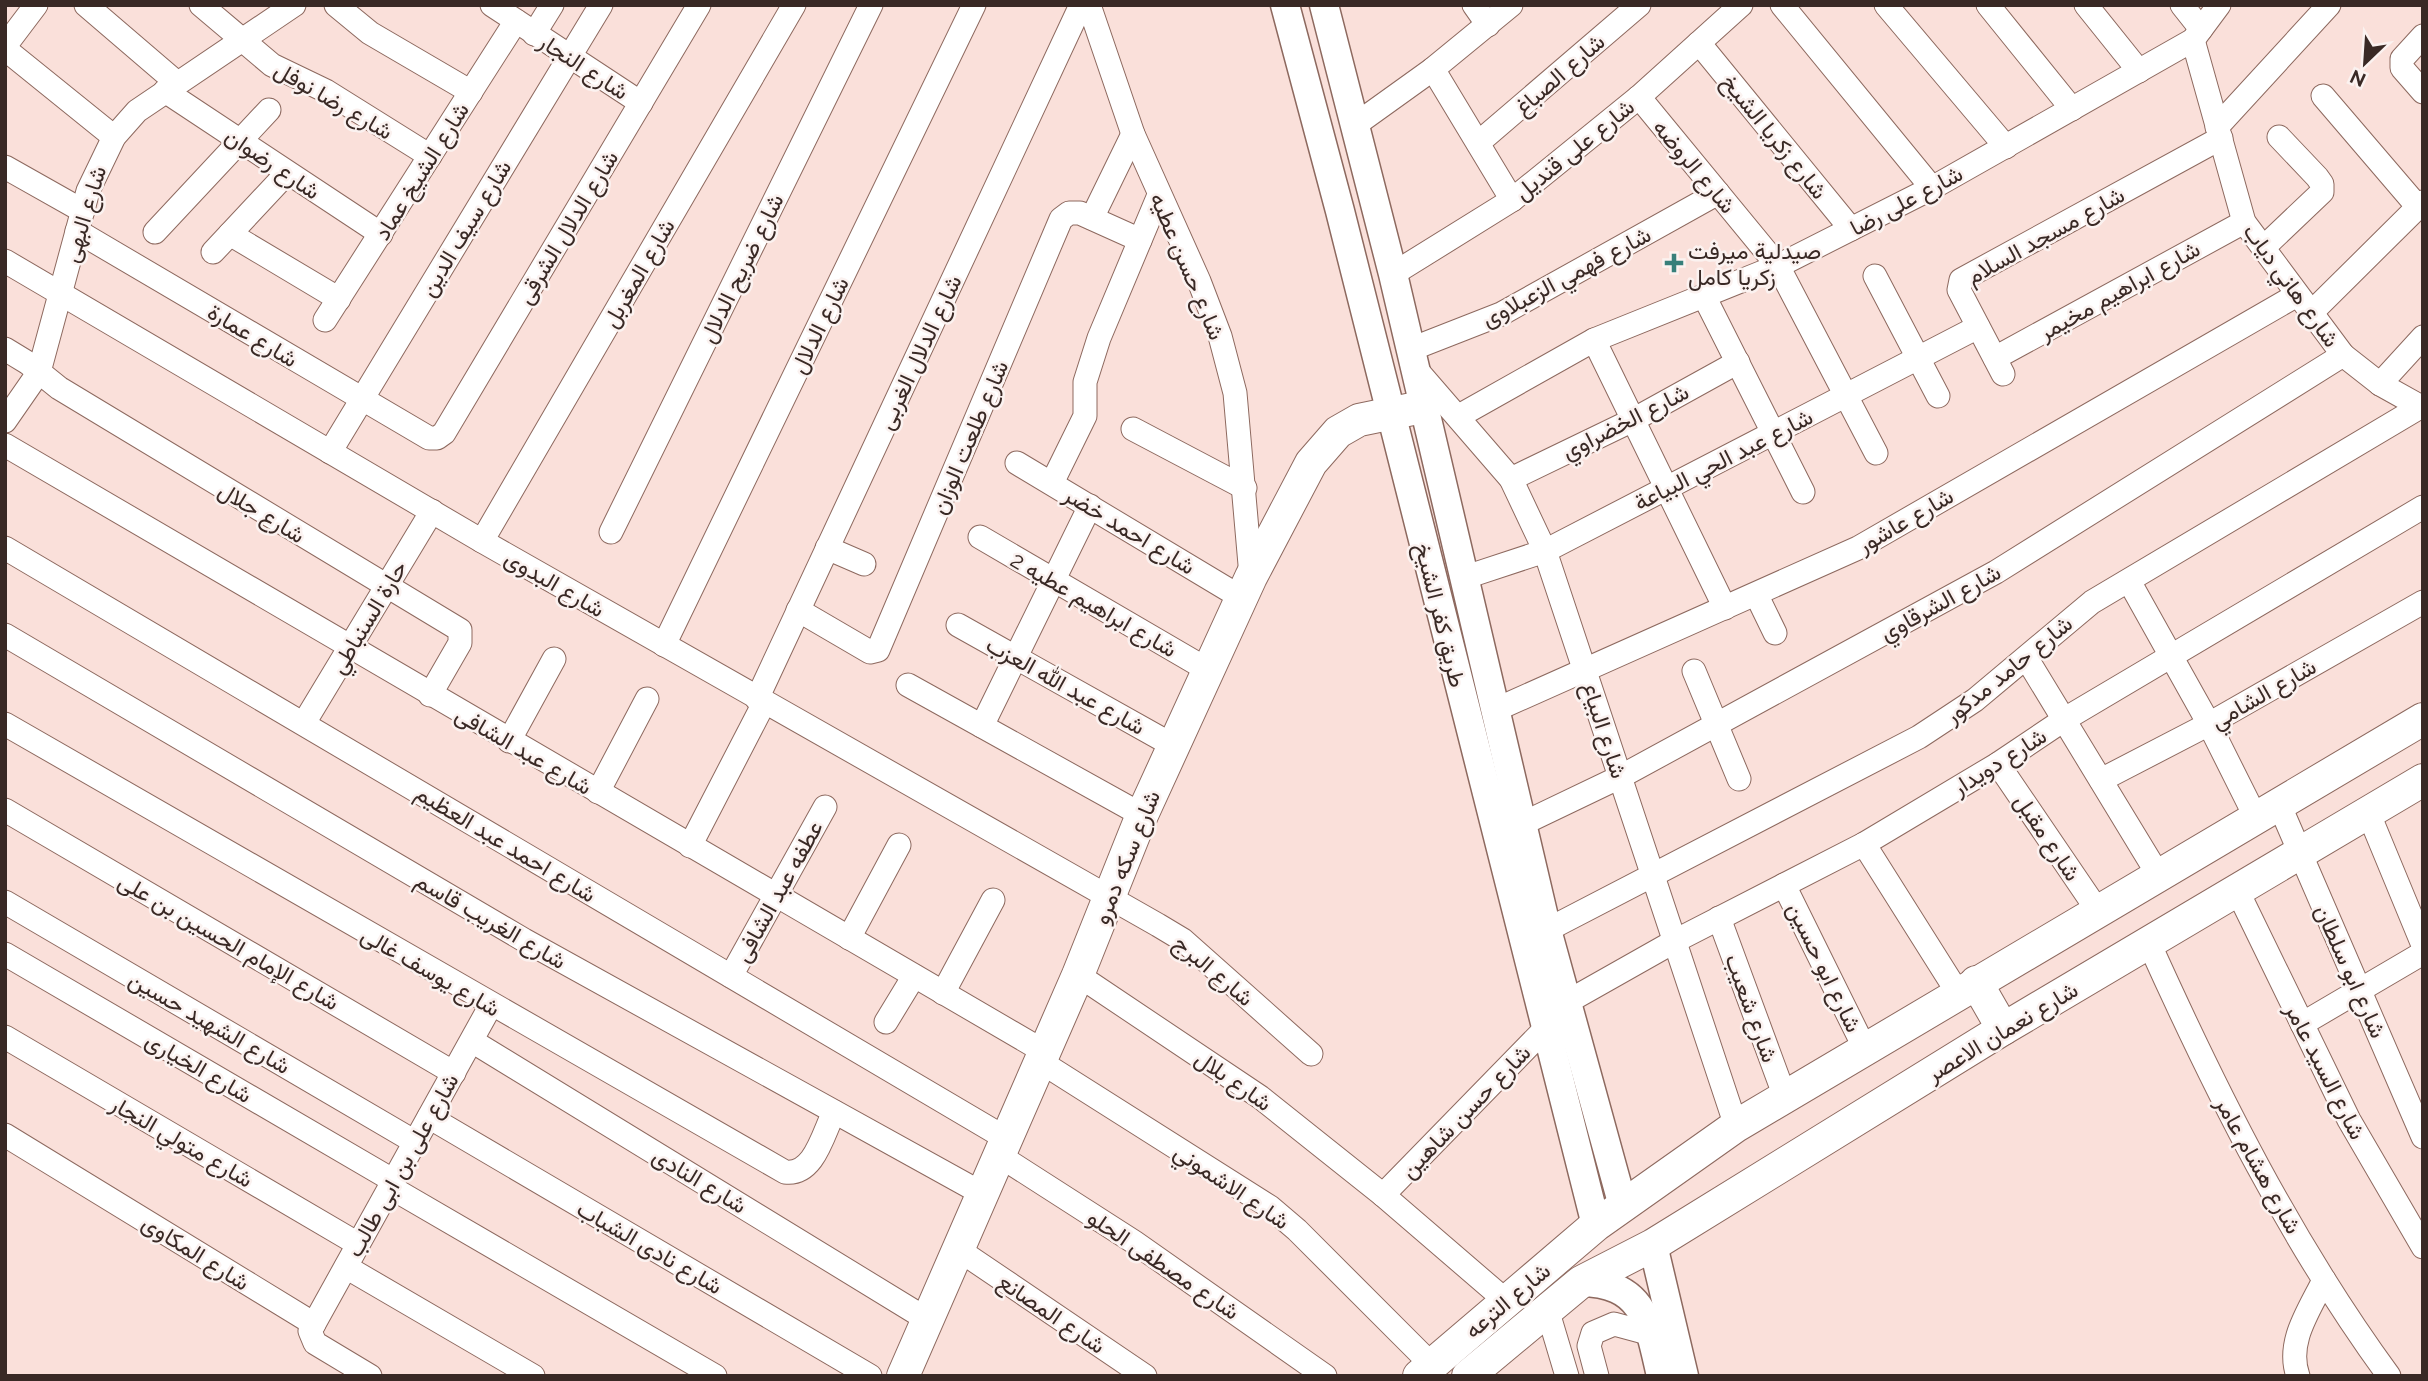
<svg xmlns="http://www.w3.org/2000/svg" width="2428" height="1381" font-family="Raleway,Vazirmatn,sans-serif">
<rect width="100%" height="100%" fill="#fae0da"/>
<g fill="none" stroke-linecap="round" stroke-linejoin="round">
<g stroke="#8d695f" stroke-width="25">
<g id="minor">
<polyline points="86,5 177,83"/>
<polyline points="201,5 272,65 326,91 430,156"/>
<polyline points="336,5 370,33 471,92"/>
<polyline points="492,5 641,103"/>
<polyline points="1089,5 1133,134 1199,281 1220,336 1235,393 1251,576"/>
<polyline points="1474,5 1488,25"/>
<polyline points="1782,5 1932,188"/>
<polyline points="1886,5 2006,147"/>
<polyline points="1988,5 2072,109"/>
<polyline points="2086,5 2139,71"/>
<polyline points="2182,5 2201,29"/>
<polyline points="534,34 552,5"/>
<polyline points="2423,36 2402,59 2402,68 2423,92"/>
<polyline points="2193,40 2244,222 2343,355 2380,384 2423,408"/>
<polyline points="1699,43 1851,229"/>
<polyline points="5,46 36,5"/>
<polyline points="5,49 114,137"/>
<polyline points="1433,69 1512,200"/>
<polyline points="165,91 381,234"/>
<polyline points="2323,96 2418,207"/>
<polyline points="1639,97 1778,266 1876,453"/>
<polyline points="1355,125 1433,69 1511,5"/>
<polyline points="2217,127 2329,5"/>
<polyline points="1478,143 1639,5"/>
<polyline points="5,167 83,211"/>
<polyline points="1092,218 1133,134"/>
<polyline points="77,231 429,438 437,438 444,433 699,5"/>
<polyline points="155,232 269,110"/>
<polyline points="230,234 339,299"/>
<polyline points="2263,248 2322,192 2322,184 2317,177 2279,137"/>
<polyline points="213,252 287,173"/>
<polyline points="5,261 482,541 1158,925 1183,940 1311,1054"/>
<polyline points="1393,274 1512,200 1639,97 1741,5"/>
<polyline points="1875,276 1938,396"/>
<polyline points="1704,296 1803,492"/>
<polyline points="2311,313 2423,202"/>
<polyline points="325,320 516,21"/>
<polyline points="1594,340 1725,608"/>
<polyline points="5,349 28,363 59,388 460,630 460,643 430,695"/>
<polyline points="1409,350 1501,314 1718,193"/>
<polyline points="1995,358 2244,222"/>
<polyline points="1415,368 1511,479 1545,551 1736,1126"/>
<polyline points="2003,374 1959,290 1961,280 2221,138"/>
<polyline points="2380,384 2423,337"/>
<polyline points="1459,416 1594,340 1778,266 1932,188 2193,40 2219,5"/>
<polyline points="5,421 39,372 88,191 114,137 137,111 294,5"/>
<polyline points="1133,429 1245,488"/>
<polyline points="5,445 1045,1052"/>
<polyline points="330,452 601,5"/>
<polyline points="1017,463 1242,598"/>
<polyline points="1511,479 1633,420 1738,362"/>
<polyline points="1052,483 1085,416 1085,382 1099,338 1159,195"/>
<polyline points="611,532 871,5"/>
<polyline points="980,537 1208,670"/>
<polyline points="482,541 794,5"/>
<polyline points="5,548 1007,1139"/>
<polyline points="827,548 864,564"/>
<polyline points="1463,578 1545,551 1978,327"/>
<polyline points="2129,581 2209,724 2256,818"/>
<polyline points="1757,596 1775,633"/>
<polyline points="798,610 870,652 878,650 1061,219 1069,213 1080,213 1140,240"/>
<polyline points="958,625 1174,746"/>
<polyline points="5,635 524,940 983,1194"/>
<polyline points="664,645 974,5"/>
<polyline points="2027,659 2159,876"/>
<polyline points="1694,671 1739,779"/>
<polyline points="908,685 1142,815"/>
<polyline points="757,699 1081,5"/>
<polyline points="1495,710 1858,548 2297,295"/>
<polyline points="304,723 432,511"/>
<path d="M5,724L785,1172C814,1176 823,1134 834,1112"/>
<polyline points="982,726 1090,506"/>
<polyline points="509,741 554,659"/>
<polyline points="1998,764 2098,911"/>
<polyline points="2101,780 2209,724 2423,602"/>
<polyline points="598,792 647,699"/>
<polyline points="2279,804 2423,1137"/>
<polyline points="5,810 454,1073"/>
<polyline points="2368,812 2423,945"/>
<polyline points="1522,824 1620,777 1996,572 2343,355"/>
<polyline points="1864,844 1958,993"/>
<polyline points="690,846 764,703"/>
<polyline points="1784,885 1865,1049"/>
<polyline points="2237,890 2349,1120 2423,1247"/>
<polyline points="5,902 415,1142"/>
<polyline points="1719,918 1785,1097"/>
<polyline points="1547,930 1919,737 1975,700 2092,602 2420,407"/>
<polyline points="849,938 899,845"/>
<path d="M2149,943C2217,1094 2291,1242 2389,1376"/>
<polyline points="5,954 394,1181"/>
<polyline points="1078,975 1260,1097 1383,1195 1505,1300"/>
<polyline points="731,976 825,807"/>
<polyline points="943,993 993,900"/>
<polyline points="1567,1002 1675,941 1864,844 1998,764 2065,719 2423,507"/>
<polyline points="886,1022 914,976"/>
<polyline points="2302,1024 2423,953"/>
<polyline points="5,1037 358,1244"/>
<polyline points="472,1041 928,1320"/>
<polyline points="1041,1062 1270,1207 1297,1230 1432,1365"/>
<polyline points="429,1117 870,1376"/>
<polyline points="5,1135 314,1324 310,1331 315,1343 370,1376"/>
<polyline points="1000,1156 1134,1242 1325,1376"/>
<polyline points="390,1187 715,1376"/>
<polyline points="1383,1195 1546,1028"/>
<polyline points="959,1250 1145,1376"/>
<polyline points="346,1267 533,1376"/>
<polyline points="1547,1309 1567,1376"/>
<polyline points="314,1324 491,1005"/>
<polyline points="1597,1376 1589,1346 1593,1333 1614,1324 1651,1334"/>
<path d="M2298,1376C2286,1342 2309,1311 2324,1280"/>
</g>
</g>
<g stroke="#8d695f" stroke-width="31">
<g id="tertiary">
<polyline points="1285,5 1340,211 1596,1225"/>
<polyline points="1324,5 1393,274 1547,930 1623,1206"/>
<polyline points="1653,1245 1684,1376"/>
<path d="M1581,1282C1645,1283 1649,1324 1661,1376"/>
</g>
</g>
<g stroke="#8d695f" stroke-width="34">
<g id="secondary">
<polyline points="1976,982 2003,1029"/>
<polyline points="903,1376 1078,975 1142,815 1251,577 1311,463 1338,432 1359,420 1422,407"/>
<polyline points="1419,1376 1596,1225 1736,1126 2423,719"/>
<polyline points="1468,1376 1581,1282 1653,1245 2003,1029 2423,780"/>
</g>
</g>
<use href="#minor" stroke="#fff" stroke-width="23"/>
<use href="#tertiary" stroke="#fff" stroke-width="28"/>
<use href="#secondary" stroke="#fff" stroke-width="32"/>
</g>
<path fill="#377f7a" stroke="#fbf2f0" stroke-width="2.5" d="M1670.5 252.5h7v7h7v7h-7v7h-7v-7h-7v-7h7z"/>
<g text-anchor="middle" dominant-baseline="central" stroke-width="5" stroke-linejoin="round" paint-order="stroke">
<g font-size="23" fill="#392925" stroke="#fbf2f0">
<text transform="translate(584 66) rotate(33)">شارع النجار</text>
<text transform="translate(1559 74) rotate(-41)">شارع الصباغ</text>
<text transform="translate(334 100) rotate(30)">شارع رضا نوفل</text>
<text transform="translate(1775 136) rotate(51)">شارع زكريا الشيخ</text>
<text transform="translate(1574 149) rotate(-39)">شارع على قنديل</text>
<text transform="translate(273 163) rotate(34)">شارع رضوان</text>
<text transform="translate(1695 166) rotate(50)">شارع الروضه</text>
<text transform="translate(421 171) rotate(-58)">شارع الشيخ عماد</text>
<text transform="translate(1906 200) rotate(-28)">شارع على رضا</text>
<text transform="translate(84 214) rotate(-73)">شارع البهى</text>
<text transform="translate(567 227) rotate(-59)">شارع الدلال الشرقى</text>
<text transform="translate(465 228) rotate(-59)">شارع سيف الدين</text>
<text transform="translate(2045 235) rotate(-29)">شارع مسجد السلام</text>
<text transform="translate(1188 266) rotate(67)">شارع حسن عطيه</text>
<text transform="translate(741 268) rotate(-64)">شارع ضريح الدلال</text>
<text transform="translate(638 273) rotate(-60)">شارع المغربل</text>
<text transform="translate(1566 276) rotate(-28)">شارع فهمي الزعبلاوى</text>
<text transform="translate(2292 285) rotate(54)">شارع هاني دياب</text>
<text transform="translate(2119 290) rotate(-29)">شارع ابراهيم مخيمر</text>
<text transform="translate(819 325) rotate(-64)">شارع الدلال</text>
<text transform="translate(253 335) rotate(31)">شارع عمارة</text>
<text transform="translate(919 352) rotate(-65)">شارع الدلال الغربى</text>
<text transform="translate(1625 421) rotate(-27)">شارع الخضراوي</text>
<text transform="translate(969 437) rotate(-67)">شارع طلعت الوزان</text>
<text transform="translate(1723 459) rotate(-27)">شارع عبد الحي البياعة</text>
<text transform="translate(262 512) rotate(31)">شارع جلال</text>
<text transform="translate(1905 520) rotate(-30)">شارع عاشور</text>
<text transform="translate(1130 530) rotate(31)">شارع احمد خضر</text>
<text transform="translate(555 583) rotate(30)">شارع البدوى</text>
<text transform="translate(1940 602) rotate(-29)">شارع الشرقاوي</text>
<text transform="translate(1094 604) rotate(30)">شارع ابراهيم عطيه 2</text>
<text transform="translate(1441 615) rotate(76)">طريق كفر الشيخ</text>
<text transform="translate(368 617) rotate(-59)">حارة السنباطي</text>
<text transform="translate(2008 669) rotate(-39)">شارع حامد مدكور</text>
<text transform="translate(1066 685) rotate(29)">شارع عبد الله العزب</text>
<text transform="translate(2263 693) rotate(-30)">شارع الشامي</text>
<text transform="translate(1605 730) rotate(72)">شارع البياع</text>
<text transform="translate(524 750) rotate(30)">شارع عبد الشافى</text>
<text transform="translate(1999 761) rotate(-32)">شارع دويدار</text>
<text transform="translate(2048 837) rotate(56)">شارع مقبل</text>
<text transform="translate(506 843) rotate(31)">شارع احمد عبد العظيم</text>
<text transform="translate(1126 857) rotate(-68)">شارع سكه دمرو</text>
<text transform="translate(778 891) rotate(-61)">عطفه عبد الشافى</text>
<text transform="translate(491 920) rotate(30)">شارع الغريب قاسم</text>
<text transform="translate(229 941) rotate(30)">شارع الإمام الحسين بن على</text>
<text transform="translate(1825 967) rotate(64)">شارع ابو حسين</text>
<text transform="translate(1214 970) rotate(40)">شارع البرج</text>
<text transform="translate(431 971) rotate(30)">شارع يوسف غالى</text>
<text transform="translate(2351 971) rotate(66)">شارع ابو سلطان</text>
<text transform="translate(1752 1008) rotate(70)">شارع شعيب</text>
<text transform="translate(210 1022) rotate(30)">شارع الشهيد حسين</text>
<text transform="translate(2002 1031) rotate(-31)">شارع نعمان الاعصر</text>
<text transform="translate(199 1067) rotate(30)">شارع الخيارى</text>
<text transform="translate(2326 1071) rotate(63)">شارع السيد عامر</text>
<text transform="translate(1234 1080) rotate(35)">شارع بلال</text>
<text transform="translate(1465 1111) rotate(-46)">شارع حسن شاهين</text>
<text transform="translate(182 1141) rotate(30)">شارع متولي النجار</text>
<text transform="translate(402 1165) rotate(-61)">شارع على بن ابى طالب</text>
<text transform="translate(2259 1165) rotate(61)">شارع هشام عامر</text>
<text transform="translate(700 1180) rotate(31)">شارع النادى</text>
<text transform="translate(1232 1186) rotate(34)">شارع الاشموني</text>
<text transform="translate(650 1247) rotate(30)">شارع نادى الشباب</text>
<text transform="translate(196 1252) rotate(32)">شارع المكاوى</text>
<text transform="translate(1164 1264) rotate(34)">شارع مصطفى الحلو</text>
<text transform="translate(1507 1300) rotate(-40)">شارع الترعه</text>
<text transform="translate(1052 1313) rotate(34)">شارع المصانع</text>
</g>
<g font-size="23" fill="#392925" stroke="#fbf2f0" text-anchor="start">
<text x="1688" y="250">صيدلية ميرفت<tspan x="1688" dy="26">زكريا كامل</tspan></text>
</g>
</g>
<rect width="2428" height="1381" fill="none" stroke="#392925" stroke-width="14"/>
<g transform="translate(2365 63) rotate(205)" stroke="#fbf2f0" stroke-width="5" paint-order="stroke">
<path d="M0-5L12 26L0 18L-12 26Z" fill="#392925"/>
<text y="-10" font-size="19" font-weight="bold" text-anchor="middle" fill="#392925">N</text>
</g>
</svg>
